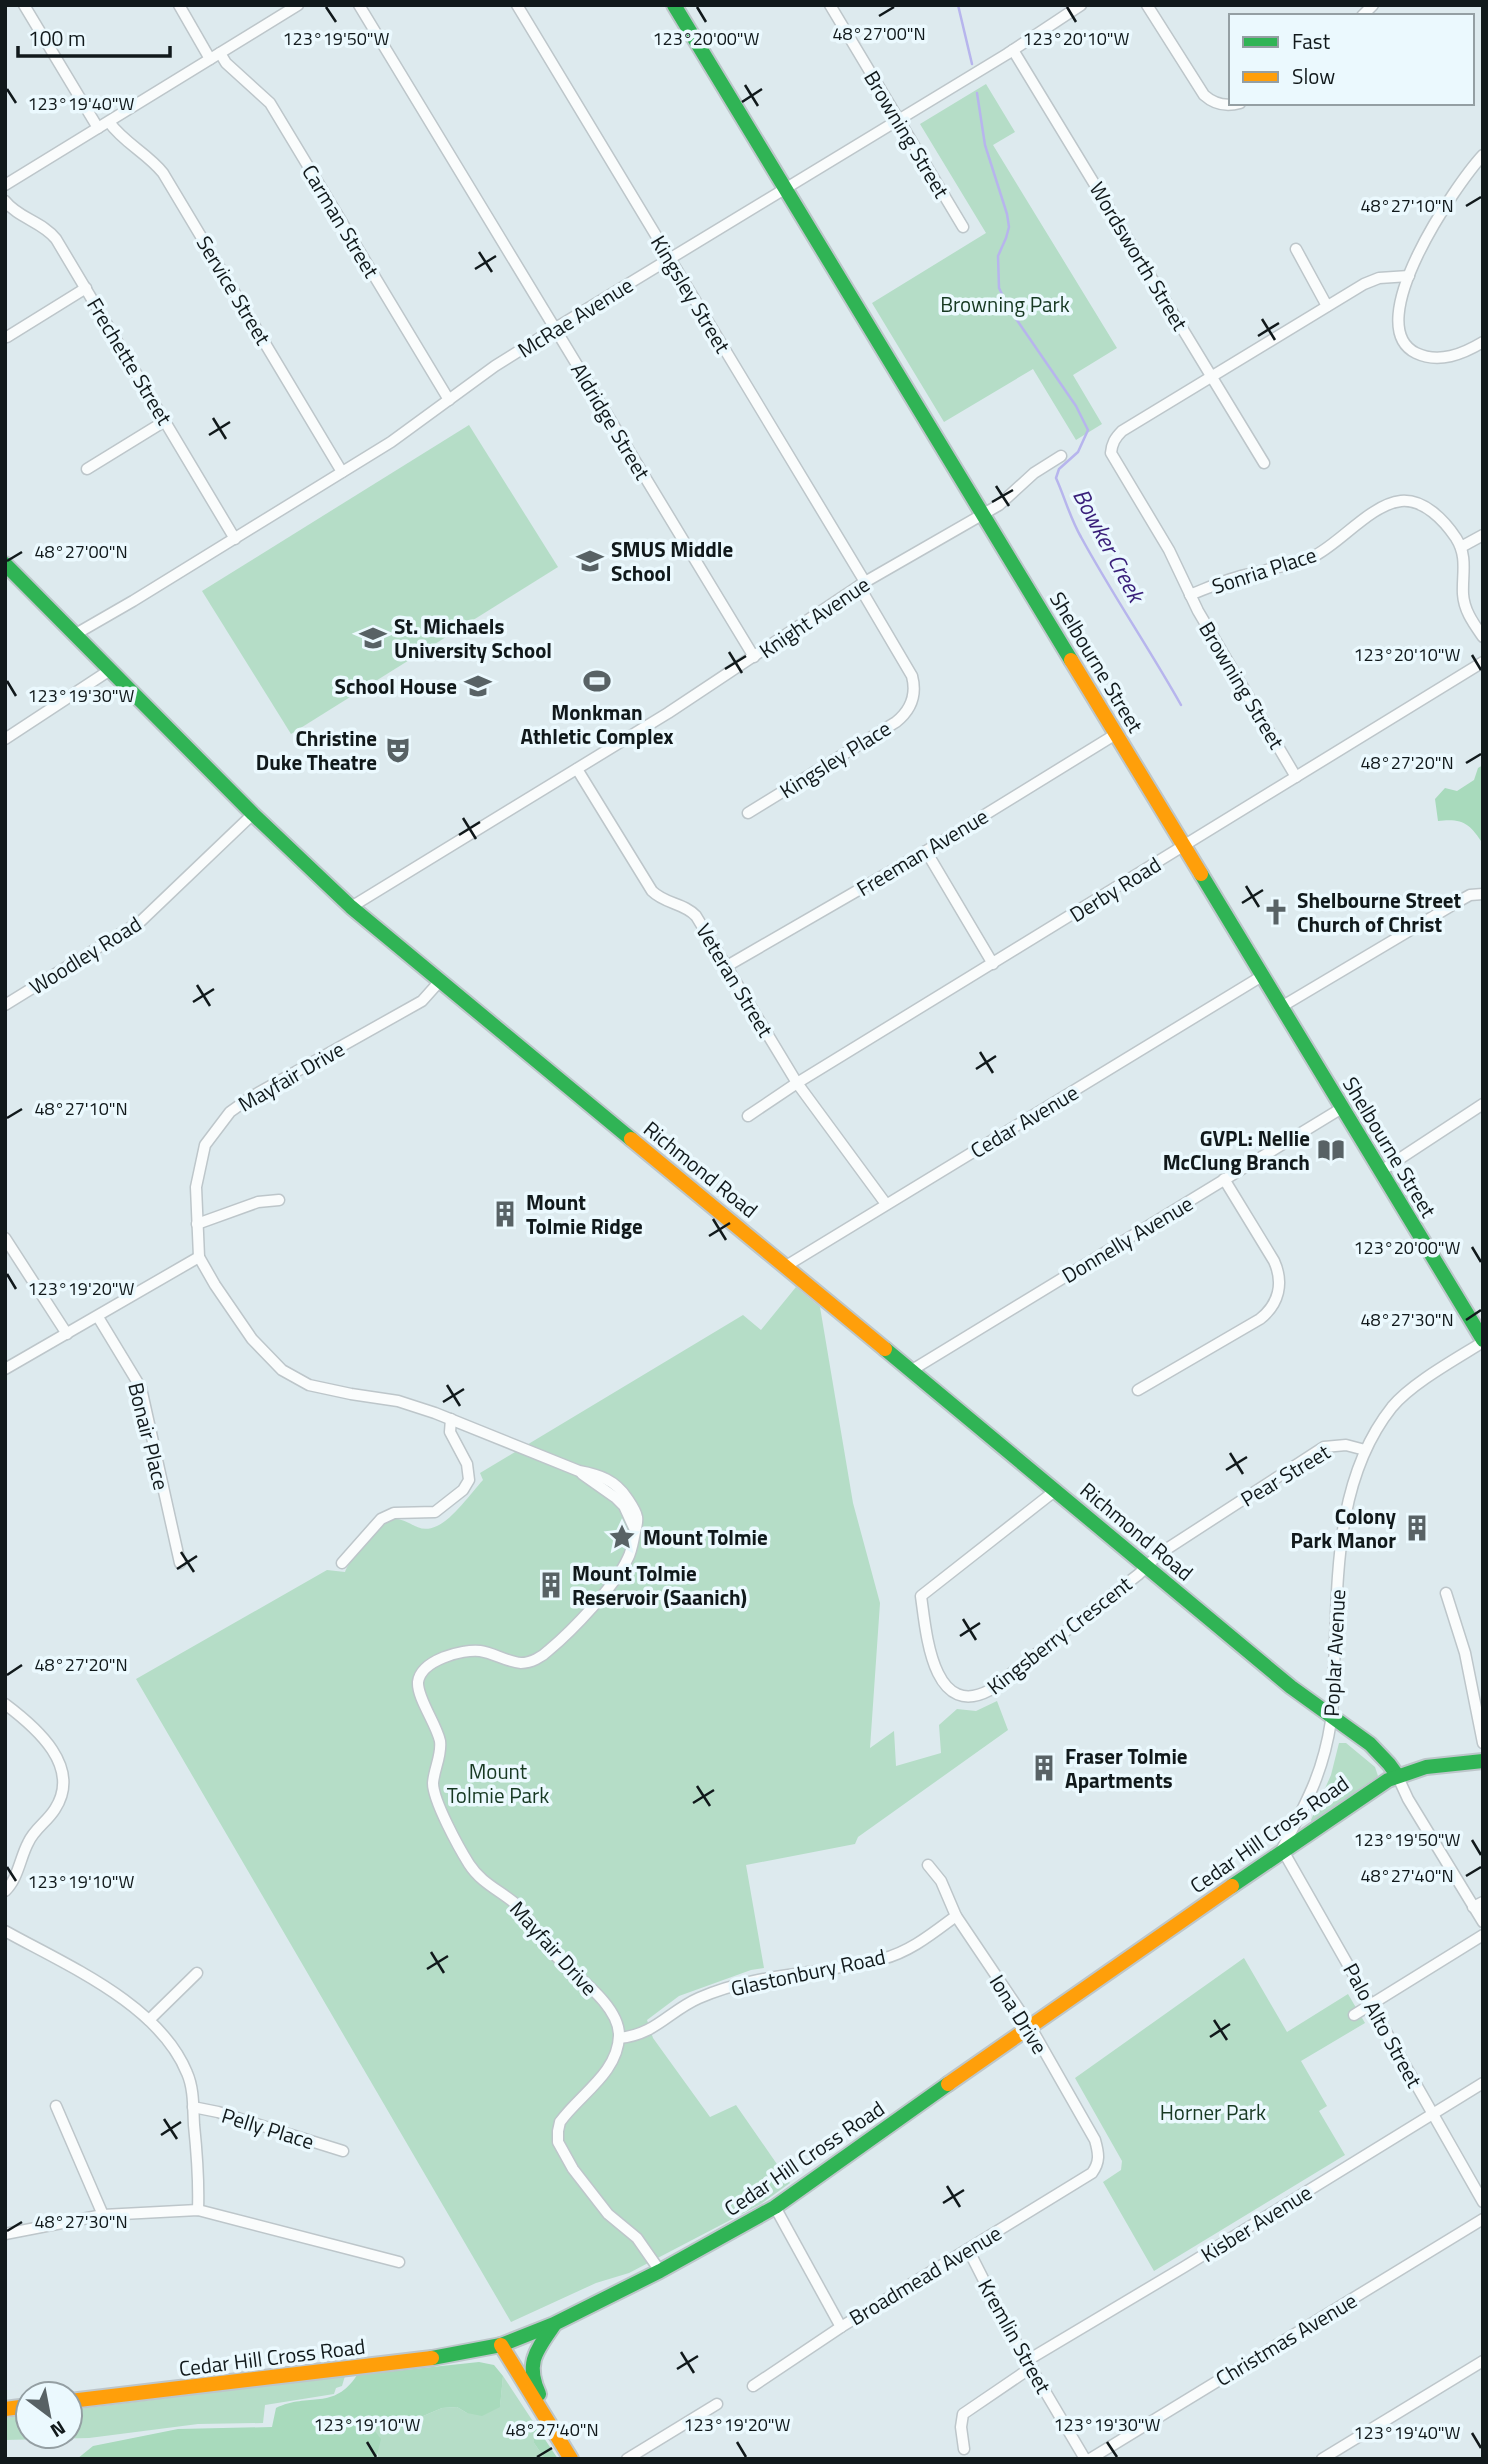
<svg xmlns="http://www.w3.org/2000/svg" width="1488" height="2464" font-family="'Titillium Web',sans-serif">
<rect width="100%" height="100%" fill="#ddeaee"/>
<g fill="#b5ddc7">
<polygon points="986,84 1015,132 993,145 1117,348 1073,375 1102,424 1076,440 1033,369 944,422 872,303 986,233 920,124"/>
<polygon points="469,425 558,567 291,734 202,591"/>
<path d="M796,1287L820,1307L853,1503L880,1603L870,1748L894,1731L896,1766L941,1753L939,1725L957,1709L976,1711L997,1701L1008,1730L858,1837L855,1844L746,1865L764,1968L751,1970L679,1996L647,2020L653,2038L710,2117L736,2105L790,2183L761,2204L629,2273L596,2283L511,2322L136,1679L327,1570L345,1572C349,1560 383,1518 396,1519C412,1520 418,1535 437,1526C453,1519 471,1493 483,1480L480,1473L743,1315L761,1330Z"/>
<polygon points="1339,1743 1346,1743 1375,1767 1378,1776 1312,1822 1311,1820 1331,1775"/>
<polygon points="1244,1958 1287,2032 1348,1994 1365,2023 1301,2061 1327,2106 1319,2111 1345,2155 1154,2271 1103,2182 1121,2170 1122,2161 1075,2078"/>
<polygon points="345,2376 342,2386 336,2388 334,2394 265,2405 263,2423 198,2424 89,2438 5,2440 5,2418 28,2415 28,2436 70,2436 70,2410"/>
<polygon points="503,2376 534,2423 534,2443 545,2459 376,2459 378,2456 371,2426 373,2416 387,2417 402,2425 442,2408 457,2407 467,2413 500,2406"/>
</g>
<g fill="#a8dabc">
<path d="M1483,765V844C1470,824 1463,818 1438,821L1435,799L1445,788L1457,791L1474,780L1478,768Z"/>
<path d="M479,2362L494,2365L503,2376L500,2407L482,2416L467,2413L457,2407L442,2408L402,2425L387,2417L373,2416L371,2426L381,2439L376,2459H77L93,2446L178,2429L272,2427L276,2408C309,2392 334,2411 357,2375Z"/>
<polygon points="534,2423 558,2459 545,2459 534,2443"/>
</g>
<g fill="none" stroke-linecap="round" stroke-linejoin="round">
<g stroke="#b7b5ed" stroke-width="2.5">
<polyline points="958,5 972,64"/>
<path d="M977,93L985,145L1007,214L1009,227L1006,238L998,256L999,288L1010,310L1076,406L1088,430L1078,452L1059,469L1056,478C1065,498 1070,518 1081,537C1112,594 1149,648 1181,705"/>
</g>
<g stroke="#bdc6ca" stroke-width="13">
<g id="street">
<polyline points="24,5 98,128"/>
<polyline points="179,5 210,59"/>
<polyline points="359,5 754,657"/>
<polyline points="517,5 865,582"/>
<polyline points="830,5 963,227"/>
<path d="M1147,5L1204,95C1214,104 1226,107 1240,103"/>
<polyline points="1362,16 1373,5"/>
<polyline points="1013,50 1264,463"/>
<polyline points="220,53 226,63 270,103 449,400"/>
<path d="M109,122C124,143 147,153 163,173L342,472"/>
<path d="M1483,155C1456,184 1359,325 1416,353C1439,364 1463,354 1483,342"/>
<polyline points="5,185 298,5"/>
<path d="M5,201C18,218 43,222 56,239L235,539"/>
<polyline points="1296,249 1327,306"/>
<polyline points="7,337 86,288"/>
<polyline points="87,469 165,421"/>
<polyline points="1461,547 1483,535"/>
<path d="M1190,595C1210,587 1229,578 1250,574C1273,568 1295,565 1316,555C1342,541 1372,504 1401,501C1424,499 1444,520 1456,538C1468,557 1462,574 1463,594C1464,611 1474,624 1483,637"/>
<polyline points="74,635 133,601 391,442 495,366 554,329 1007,54 1081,5"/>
<polyline points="5,739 110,670"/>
<path d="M577,769L652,891C665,904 684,903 696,916L797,1083L886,1204"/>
<path d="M1296,777L1198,611L1169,550L1111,453C1112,443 1115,438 1122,431L1364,284L1379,278L1409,276"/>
<path d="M748,813L896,722C911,710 917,695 912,676L859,586"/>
<polyline points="926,851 993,964"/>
<polyline points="351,907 668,713 865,582 999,505 1034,473 1061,456"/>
<polyline points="727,966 926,851 1116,734"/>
<path d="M439,982L422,1001L251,1097L230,1112L205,1145L196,1187L199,1257L215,1285L252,1339L282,1370L309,1385L351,1394L398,1401L435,1413L579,1471C600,1475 615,1480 627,1498C631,1504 636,1511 637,1517C638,1522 636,1527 635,1532C633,1541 632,1550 628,1558C616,1585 572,1631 549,1650C542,1657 531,1663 521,1663C507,1662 494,1653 480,1651C462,1649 421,1660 418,1682C417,1698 436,1723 440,1741C442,1755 434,1769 433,1783C433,1801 459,1848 469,1864C481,1883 501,1891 517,1905C530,1918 536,1934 548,1948C568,1971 620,2003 619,2036C618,2073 579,2095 560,2122L558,2131V2142L573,2169L608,2214L637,2238L660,2271"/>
<polyline points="5,1005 141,921 253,814"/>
<polyline points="1281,1007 1461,900 1470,895 1483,894"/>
<polyline points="748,1116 797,1083 1483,662"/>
<polyline points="1381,1171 1483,1104"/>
<polyline points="197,1224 258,1202 279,1200"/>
<polyline points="5,1238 67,1334"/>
<polyline points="786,1266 1262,976"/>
<polyline points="98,1317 141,1388 180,1563"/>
<path d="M1483,1342C1456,1359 1412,1383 1392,1407C1334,1480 1338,1579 1334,1668C1333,1685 1334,1703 1331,1721C1323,1774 1306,1803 1282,1849L1483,2202"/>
<polyline points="5,1369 199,1257"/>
<polyline points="912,1370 1342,1108"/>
<path d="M1138,1390L1260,1319C1279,1304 1284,1283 1274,1261L1224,1179"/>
<polyline points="582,1474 616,1498 624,1506 635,1530"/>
<path d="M1056,1490L921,1596C926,1631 932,1721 990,1690L1139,1574L1159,1554L1324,1447L1346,1445L1365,1450"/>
<polyline points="342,1563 381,1519 394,1513 435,1512 463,1490 469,1480 467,1464 450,1432 451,1419"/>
<polyline points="1446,1593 1465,1653 1483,1743"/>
<path d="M5,1704C37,1728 82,1767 55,1809C47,1822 34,1829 28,1843C20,1858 18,1879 5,1891"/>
<polyline points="1397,1775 1408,1799 1483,1922"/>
<polyline points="1473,1907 1483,1902"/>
<path d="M5,1931C66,1965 159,2004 187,2073C194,2089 193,2107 194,2125C197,2154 199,2182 198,2210"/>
<polyline points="1354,2015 1483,1935"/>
<polyline points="149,2020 197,1973"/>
<path d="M619,2038C655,2035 669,2011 699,1998C757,1972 821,1975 882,1959C910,1952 933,1933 956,1916"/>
<polyline points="56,2106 103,2215"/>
<polyline points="193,2107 218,2112 343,2151"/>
<polyline points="775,2207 841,2327"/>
<polyline points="5,2234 103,2215 198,2210 399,2262"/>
<polyline points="968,2249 1010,2332 1085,2459"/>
<polyline points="1028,2360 1184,2267 1483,2083"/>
<path d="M753,2386L841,2327L1092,2173C1100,2162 1099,2154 1095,2140L1030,2026L956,1916L941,1881L928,1865"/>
<polyline points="964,2449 961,2427 963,2414 1032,2367"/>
<polyline points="627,2459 717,2404"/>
<polyline points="1090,2459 1483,2219"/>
<polyline points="1322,2459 1483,2361"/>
</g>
</g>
<g stroke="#bdc6ca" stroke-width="18">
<g id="fast">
<polyline points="674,5 1071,660"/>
<polyline points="5,564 253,814 351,907 631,1139"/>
<polyline points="1201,874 1483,1340"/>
<polyline points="885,1349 1291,1687 1370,1744 1389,1764 1397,1775"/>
<polyline points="1232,1886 1388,1780 1426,1767 1483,1761"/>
<polyline points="432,2358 501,2345 554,2324 660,2271 775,2207 948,2084"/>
<path d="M539,2394C525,2363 536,2351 554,2325"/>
</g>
</g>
<g stroke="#bdc6ca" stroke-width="18">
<g id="slow">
<polyline points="1071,660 1201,874"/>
<polyline points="631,1139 885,1349"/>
<polyline points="948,2084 1232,1886"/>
<polyline points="501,2345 571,2459"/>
<polyline points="70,2401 432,2358"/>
<polyline points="5,2409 28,2406"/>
</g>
</g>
<use href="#street" stroke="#fafcfc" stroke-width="10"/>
<use href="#fast" stroke="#30b455" stroke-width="14"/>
<use href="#slow" stroke="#ff9f0a" stroke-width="14"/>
</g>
<path fill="none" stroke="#11191b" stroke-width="2.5" d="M326,7L336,22M697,7L706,22M1067,7L1076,22M879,16L894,7M745,85L758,106M7,89L16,103M742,102L762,89M1466,206L1481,197M479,252L492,272M475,269L496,256M1262,319L1275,340M1258,336L1279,323M213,418L226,439M209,435L230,422M996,486L1009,506M992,502L1013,490M7,561L22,552M729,652L742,673M1472,655L1481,670M725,669L746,656M7,681L16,696M1466,763L1481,754M463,818L476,839M459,835L480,822M1246,886L1259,907M1242,903L1263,890M197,985L210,1006M193,1002L214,989M980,1052L993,1073M976,1069L996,1056M7,1118L22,1109M713,1219L726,1240M709,1236L730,1223M1472,1247L1481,1262M7,1274L16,1289M1466,1320L1481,1310M447,1385L460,1406M443,1402L464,1389M1230,1453L1243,1474M1226,1470L1247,1457M181,1552L194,1572M177,1569L197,1556M963,1619L976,1640M960,1636L980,1623M7,1675L22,1665M697,1786L710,1806M693,1803L714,1790M1472,1840L1481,1855M7,1867L16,1881M1466,1876L1481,1867M431,1952L444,1973M427,1969L448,1956M1214,2020L1227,2040M1210,2037L1230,2024M164,2119L177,2139M161,2135L181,2122M947,2186L960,2207M943,2203L964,2190M7,2231L22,2222M681,2352L694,2373M677,2369L698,2356M1472,2433L1481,2448M367,2442L376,2457M737,2442L746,2457M1107,2442L1117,2457M537,2457L552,2448"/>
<defs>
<g id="school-bare" transform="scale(2.1)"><path d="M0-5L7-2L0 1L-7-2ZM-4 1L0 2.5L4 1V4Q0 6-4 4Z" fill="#586265" stroke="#ebf9fe" stroke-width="2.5" paint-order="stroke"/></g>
<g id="stadium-bare" transform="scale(2.1)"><path d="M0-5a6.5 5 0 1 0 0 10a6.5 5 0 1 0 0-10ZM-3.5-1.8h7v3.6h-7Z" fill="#586265" stroke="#ebf9fe" stroke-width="2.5" paint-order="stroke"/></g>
<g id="theatre-bare" transform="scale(2.1)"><path d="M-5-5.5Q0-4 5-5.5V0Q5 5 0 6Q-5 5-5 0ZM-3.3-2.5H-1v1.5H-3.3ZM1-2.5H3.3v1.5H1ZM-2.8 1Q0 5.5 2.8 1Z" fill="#586265" stroke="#ebf9fe" stroke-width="2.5" paint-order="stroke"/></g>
<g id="church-bare" transform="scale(2.1)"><path d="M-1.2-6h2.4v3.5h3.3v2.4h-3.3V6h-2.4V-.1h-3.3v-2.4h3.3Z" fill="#586265" stroke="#ebf9fe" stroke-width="2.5" paint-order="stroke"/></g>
<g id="library-bare" transform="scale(2.1)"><path d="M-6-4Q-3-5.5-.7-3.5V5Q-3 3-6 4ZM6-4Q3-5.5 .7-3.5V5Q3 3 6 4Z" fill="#586265" stroke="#ebf9fe" stroke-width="2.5" paint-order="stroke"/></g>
<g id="building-bare" transform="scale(2.1)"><path d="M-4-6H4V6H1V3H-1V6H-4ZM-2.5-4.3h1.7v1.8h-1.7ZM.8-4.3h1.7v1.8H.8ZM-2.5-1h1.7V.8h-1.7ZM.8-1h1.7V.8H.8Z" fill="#586265" stroke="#ebf9fe" stroke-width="2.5" paint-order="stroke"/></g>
<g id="sight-bare" transform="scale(2.1)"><path d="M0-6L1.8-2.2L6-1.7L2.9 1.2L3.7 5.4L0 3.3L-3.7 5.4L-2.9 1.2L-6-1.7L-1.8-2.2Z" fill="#586265" stroke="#ebf9fe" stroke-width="2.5" paint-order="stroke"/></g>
</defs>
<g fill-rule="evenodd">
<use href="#school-bare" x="590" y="561"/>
<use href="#school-bare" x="373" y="638"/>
<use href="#stadium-bare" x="597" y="681"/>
<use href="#school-bare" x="478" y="686"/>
<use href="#theatre-bare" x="398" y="750"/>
<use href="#church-bare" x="1276" y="912"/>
<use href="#library-bare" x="1331" y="1150"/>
<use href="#building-bare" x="505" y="1214"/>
<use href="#building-bare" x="1417" y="1528"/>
<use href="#sight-bare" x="622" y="1537"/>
<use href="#building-bare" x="551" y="1585"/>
<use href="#building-bare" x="1044" y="1768"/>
</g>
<g text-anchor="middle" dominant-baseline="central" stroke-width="7" stroke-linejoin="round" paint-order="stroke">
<g font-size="21" fill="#11191b" stroke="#ebf9fe">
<text transform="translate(907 134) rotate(59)">Browning Street</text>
<text transform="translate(341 221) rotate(59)">Carman Street</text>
<text transform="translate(1139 256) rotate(59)">Wordsworth Street</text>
<text transform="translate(234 290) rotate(59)">Service Street</text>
<text transform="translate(691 294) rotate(59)">Kingsley Street</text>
<text transform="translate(575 317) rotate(-32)">McRae Avenue</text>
<text transform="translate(130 361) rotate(59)">Frechette Street</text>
<text transform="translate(611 421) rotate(59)">Aldridge Street</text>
<text transform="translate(1264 570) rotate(-18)">Sonria Place</text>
<text transform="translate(814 617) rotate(-34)">Knight Avenue</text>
<text transform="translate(1097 662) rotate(59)">Shelbourne Street</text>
<text transform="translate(1242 685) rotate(59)">Browning Street</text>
<text transform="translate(835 759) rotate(-32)">Kingsley Place</text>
<text transform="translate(922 852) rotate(-31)">Freeman Avenue</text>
<text transform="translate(1115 889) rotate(-32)">Derby Road</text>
<text transform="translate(85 955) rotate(-32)">Woodley Road</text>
<text transform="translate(735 980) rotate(59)">Veteran Street</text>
<text transform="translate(291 1076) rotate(-30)">Mayfair Drive</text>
<text transform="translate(1024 1121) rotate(-31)">Cedar Avenue</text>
<text transform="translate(1390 1147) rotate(59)">Shelbourne Street</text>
<text transform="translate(701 1169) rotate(39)">Richmond Road</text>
<text transform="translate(1127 1239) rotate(-31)">Donnelly Avenue</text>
<text transform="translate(149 1436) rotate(76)">Bonair Place</text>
<text transform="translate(1285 1475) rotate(-31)">Pear Street</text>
<text transform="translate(1137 1531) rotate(40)">Richmond Road</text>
<text transform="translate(1059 1635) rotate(-38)">Kingsberry Crescent</text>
<text transform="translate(1334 1653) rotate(-87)">Poplar Avenue</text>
<text transform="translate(1269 1834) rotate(-35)">Cedar Hill Cross Road</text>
<text transform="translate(554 1948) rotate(48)">Mayfair Drive</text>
<text transform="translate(808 1972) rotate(-12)">Glastonbury Road</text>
<text transform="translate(1019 2014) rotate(58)">Iona Drive</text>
<text transform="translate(1383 2025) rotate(61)">Palo Alto Street</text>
<text transform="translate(268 2128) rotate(17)">Pelly Place</text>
<text transform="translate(804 2158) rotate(-34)">Cedar Hill Cross Road</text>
<text transform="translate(1256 2223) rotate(-32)">Kisber Avenue</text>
<text transform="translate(925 2275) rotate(-31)">Broadmead Avenue</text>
<text transform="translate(1015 2336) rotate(61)">Kremlin Street</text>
<text transform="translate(1286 2339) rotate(-31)">Christmas Avenue</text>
<text transform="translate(272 2357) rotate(-7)">Cedar Hill Cross Road</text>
</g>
<g font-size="21" fill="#173922" stroke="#ebf9fe">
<text x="1005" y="304">Browning Park</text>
<text x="498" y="1771">Mount<tspan x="498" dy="24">Tolmie Park</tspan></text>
<text x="1213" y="2112">Horner Park</text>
</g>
<g font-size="21" font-weight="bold" fill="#11191b" stroke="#ebf9fe" text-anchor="start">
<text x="611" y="549">SMUS Middle<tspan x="611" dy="24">School</tspan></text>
<text x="394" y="626">St. Michaels<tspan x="394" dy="24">University School</tspan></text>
<text x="457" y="686" text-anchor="end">School House</text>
<text x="597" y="712" text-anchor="middle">Monkman<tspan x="597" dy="24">Athletic Complex</tspan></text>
<text x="377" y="738" text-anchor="end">Christine<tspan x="377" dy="24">Duke Theatre</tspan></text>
<text x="1297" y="900">Shelbourne Street<tspan x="1297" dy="24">Church of Christ</tspan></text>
<text x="1310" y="1138" text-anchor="end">GVPL: Nellie<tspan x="1310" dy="24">McClung Branch</tspan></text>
<text x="526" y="1202">Mount<tspan x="526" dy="24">Tolmie Ridge</tspan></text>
<text x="1396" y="1516" text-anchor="end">Colony<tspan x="1396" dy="24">Park Manor</tspan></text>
<text x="643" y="1537">Mount Tolmie</text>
<text x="572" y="1573">Mount Tolmie<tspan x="572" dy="24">Reservoir (Saanich)</tspan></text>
<text x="1065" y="1756">Fraser Tolmie<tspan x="1065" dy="24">Apartments</tspan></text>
</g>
<g font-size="23" font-style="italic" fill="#381e79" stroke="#ebf9fe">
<text transform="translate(1109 545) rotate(62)">Bowker Creek</text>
</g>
</g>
<g font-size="18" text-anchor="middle" fill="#11191b" stroke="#ebf9fe" stroke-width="7" stroke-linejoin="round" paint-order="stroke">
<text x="879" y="40">48°27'00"N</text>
<text x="336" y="45">123°19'50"W</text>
<text x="706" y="45">123°20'00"W</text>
<text x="1076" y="45">123°20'10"W</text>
<text x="81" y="110">123°19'40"W</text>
<text x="1407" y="212">48°27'10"N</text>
<text x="81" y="558">48°27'00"N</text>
<text x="1407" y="661">123°20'10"W</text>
<text x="81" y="702">123°19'30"W</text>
<text x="1407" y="769">48°27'20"N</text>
<text x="81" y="1115">48°27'10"N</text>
<text x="1407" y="1254">123°20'00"W</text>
<text x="81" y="1295">123°19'20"W</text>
<text x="1407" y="1326">48°27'30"N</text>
<text x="81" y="1671">48°27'20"N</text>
<text x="1407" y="1846">123°19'50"W</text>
<text x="1407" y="1882">48°27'40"N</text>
<text x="81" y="1888">123°19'10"W</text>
<text x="81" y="2228">48°27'30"N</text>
<text x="367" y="2431">123°19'10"W</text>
<text x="737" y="2431">123°19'20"W</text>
<text x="1107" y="2431">123°19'30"W</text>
<text x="552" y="2436">48°27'40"N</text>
<text x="1407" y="2439">123°19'40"W</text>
</g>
<rect width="1488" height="2464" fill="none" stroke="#11191b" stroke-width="14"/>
<rect x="1229" y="14" width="245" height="91" fill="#ebf9fe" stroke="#949fa3" stroke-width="2"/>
<rect x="1243" y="37" width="35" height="10" fill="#30b455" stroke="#949fa3" stroke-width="2"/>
<text x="1292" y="49" font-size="21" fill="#11191b">Fast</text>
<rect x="1243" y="72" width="35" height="10" fill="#ff9f0a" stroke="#949fa3" stroke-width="2"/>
<text x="1292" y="84" font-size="21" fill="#11191b">Slow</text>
<g transform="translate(49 2415) rotate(148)"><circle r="33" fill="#ebf9fe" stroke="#949fa3" stroke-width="2"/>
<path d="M0-5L12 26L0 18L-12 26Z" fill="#586265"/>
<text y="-10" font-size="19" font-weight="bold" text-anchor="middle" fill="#11191b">N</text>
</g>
<path d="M18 46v10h152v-10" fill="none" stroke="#11191b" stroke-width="3.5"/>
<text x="28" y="46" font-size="21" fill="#11191b" stroke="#ebf9fe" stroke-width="5" paint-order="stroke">100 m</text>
</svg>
